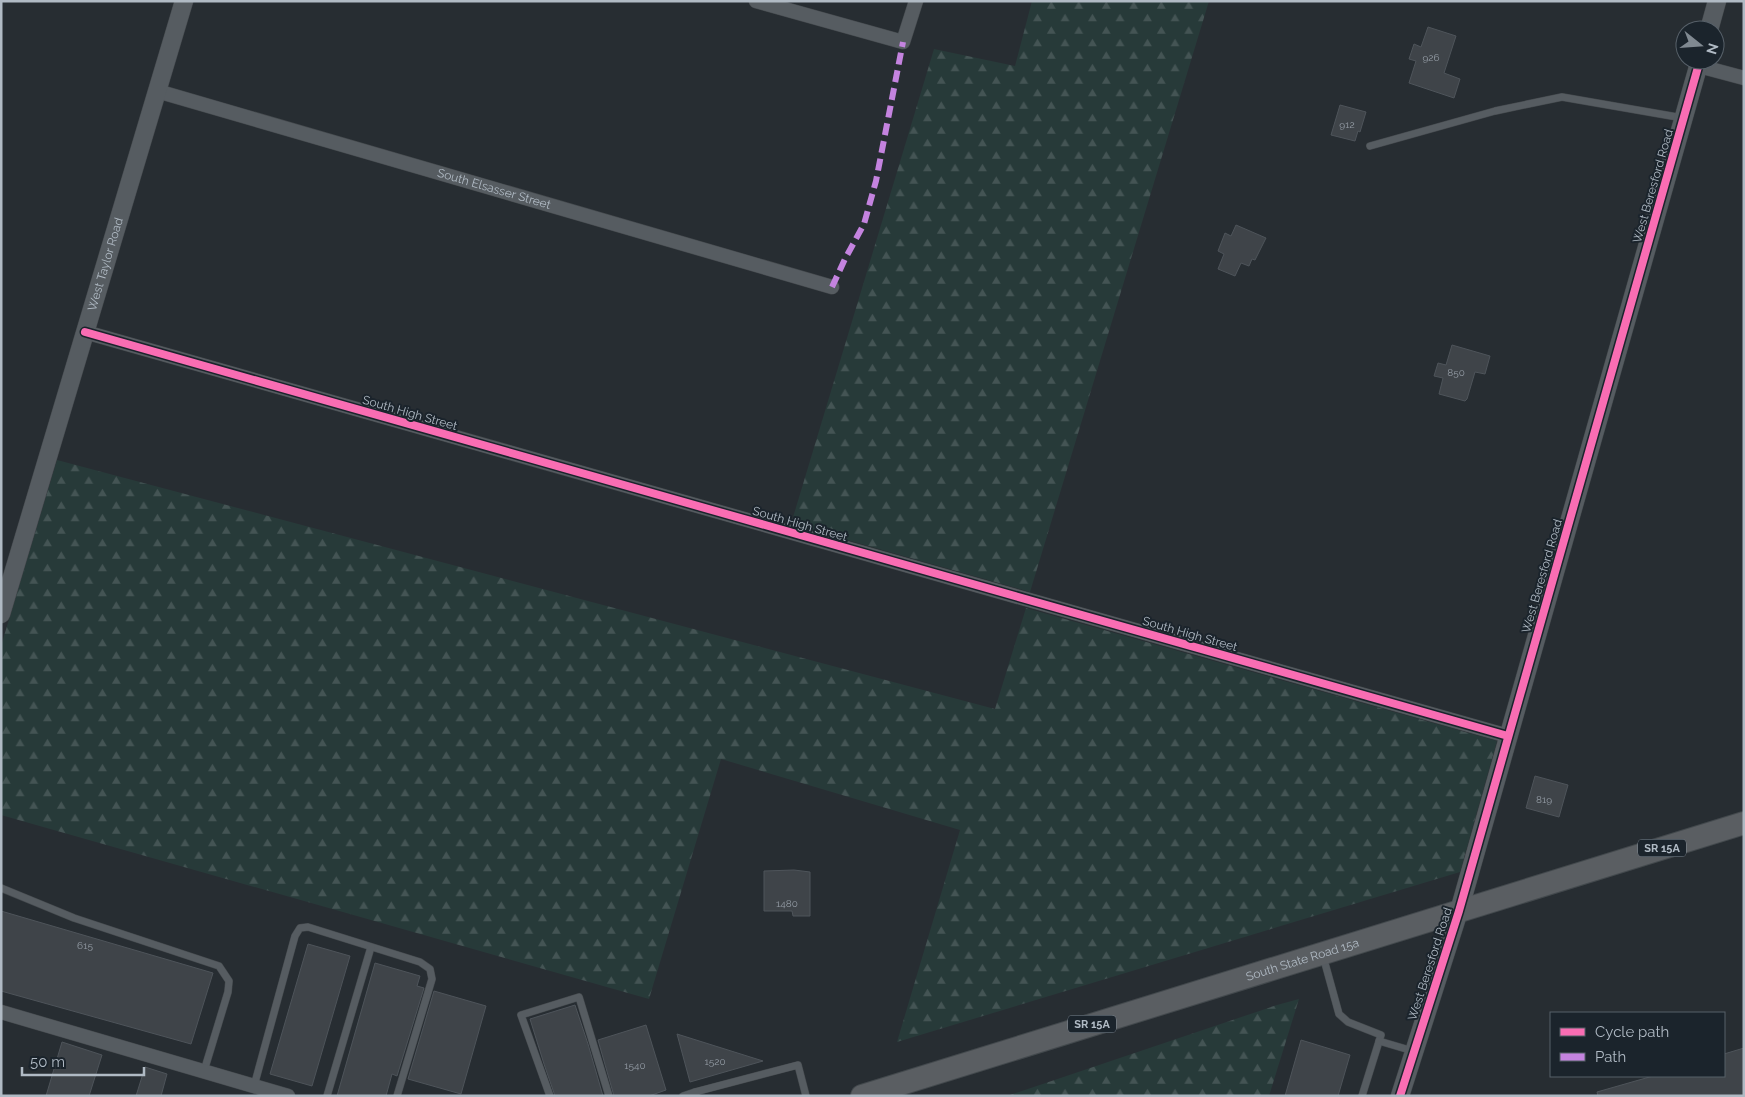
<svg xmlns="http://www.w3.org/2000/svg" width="1745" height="1097" font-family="Raleway,sans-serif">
<defs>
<pattern id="forest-firs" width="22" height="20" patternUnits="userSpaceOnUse" patternTransform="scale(1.25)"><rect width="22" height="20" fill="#273a39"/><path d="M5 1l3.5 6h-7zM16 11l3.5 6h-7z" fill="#445454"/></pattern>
</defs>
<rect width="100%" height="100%" fill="#272d32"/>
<g fill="url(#forest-firs)">
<polygon points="1032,1 1209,1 1030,592 791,524 934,49 1015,66"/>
<polygon points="57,460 995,709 1026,608 1497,741 1460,872 897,1042 960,830 721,759 649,999 1,815 1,646"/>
<polygon points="1299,999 1269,1096 1007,1096 1277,1005"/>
</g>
<g fill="#3f4449" stroke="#4e545a">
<polygon points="1428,27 1456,36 1444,73 1460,79 1454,98 1409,83 1416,61 1409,59 1414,44 1421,47"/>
<polygon points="1340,105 1366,112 1360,132 1358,131 1355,141 1331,135"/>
<polygon points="1236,225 1266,238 1255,260 1252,259 1249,266 1241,263 1235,276 1218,269 1224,254 1218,251 1225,233 1231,236"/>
<polygon points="1452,345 1490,356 1485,374 1475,372 1467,399 1465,401 1439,394 1443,378 1434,376 1438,363 1446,365"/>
<polygon points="1535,776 1568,785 1559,817 1526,808"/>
<polygon points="794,870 810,872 810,916 793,916 792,911 764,911 764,871"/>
<polygon points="1,911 213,973 191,1044 1,991"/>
<polygon points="308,944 350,956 312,1086 270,1074"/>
<polygon points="375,963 420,976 417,986 424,988 397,1076 392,1074 386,1096 337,1096"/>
<polygon points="434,991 486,1006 461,1094 408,1079"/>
<polygon points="575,1005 588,1044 603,1096 555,1096 544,1064 530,1019"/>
<polygon points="646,1025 666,1090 649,1096 614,1096 598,1040"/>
<polygon points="677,1034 763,1061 690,1082"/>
<polygon points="1301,1040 1350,1055 1338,1096 1285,1096"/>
<polygon points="62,1042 102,1055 89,1096 46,1096"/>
<polygon points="1744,1048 1744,1096 1598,1096 1597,1092 1653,1076 1724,1076 1724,1054"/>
<polygon points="145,1067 167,1074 161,1096 136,1096"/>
</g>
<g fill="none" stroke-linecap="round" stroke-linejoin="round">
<g stroke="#44494d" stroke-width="8">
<g id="service">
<polyline points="1370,146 1495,111 1562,97 1683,118"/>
<polyline points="1,888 74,918 219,966 229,981 228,992 204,1071"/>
<polyline points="1323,956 1339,1014 1348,1022 1381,1035 1362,1096"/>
<polyline points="1379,1041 1413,1051"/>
<polyline points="254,1086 295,936 300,928 308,927 420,962 430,969 432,979 397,1096"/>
<polyline points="695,1092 798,1065 806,1096"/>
<polyline points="327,1096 371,947"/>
<polyline points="550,1096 521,1015 579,997 609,1096"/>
<polyline points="683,1096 695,1092 696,1095"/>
</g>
</g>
<g stroke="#44494d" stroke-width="15">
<g id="minor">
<polyline points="756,1 903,42 916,1"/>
<polyline points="1699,66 1744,78"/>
<path id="s1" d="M157,91L832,287"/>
<polyline points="85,332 1508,736"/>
<polyline points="1,1012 288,1096"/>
</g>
</g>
<g stroke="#44494d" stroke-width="19">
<g id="tertiary">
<polyline points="1709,30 1717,1"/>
<path id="s2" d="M1,614L184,1"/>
<polyline points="1400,1096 1459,911 1700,60"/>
</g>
</g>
<g stroke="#43494d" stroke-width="24">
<g id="trunk">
<path id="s3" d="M862,1096L1744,823"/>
</g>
</g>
<use href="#service" stroke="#565c61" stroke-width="7"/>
<use href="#minor" stroke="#565c61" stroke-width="14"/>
<use href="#tertiary" stroke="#565c61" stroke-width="18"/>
<use href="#trunk" stroke="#5a5e62" stroke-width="22"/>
<polyline stroke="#c483df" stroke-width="6" stroke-dasharray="12 6" stroke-linecap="butt" points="832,287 845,259 864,224 876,181 903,42"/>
<g stroke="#1b242c" stroke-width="11">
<g id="cycleway">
<polyline points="85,332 1508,736"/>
<polyline points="1400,1096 1459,911 1700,60"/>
</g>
</g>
<use href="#cycleway" stroke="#f96db3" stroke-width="8"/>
</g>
<g text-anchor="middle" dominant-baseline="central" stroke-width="4" stroke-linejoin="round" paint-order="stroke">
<g font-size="10" fill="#949ca5">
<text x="1431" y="57">926</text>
<text x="1347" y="124">912</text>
<text x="1456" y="372">850</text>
<text x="1544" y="799">819</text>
<text x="787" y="903">1480</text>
<text x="85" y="945">615</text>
<text x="715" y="1061">1520</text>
<text x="635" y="1065">1540</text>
</g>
<g fill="#1b242c" stroke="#838d96" stroke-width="1">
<rect x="1638" y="839.5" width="48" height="17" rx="4"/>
<rect x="1068" y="1015.5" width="48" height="17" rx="4"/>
</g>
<g font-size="11" font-weight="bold" fill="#b0bac4">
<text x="1662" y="848">SR 15A</text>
<text x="1092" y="1024">SR 15A</text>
</g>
<g font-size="12" fill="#b0bac4" stroke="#1b242c">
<text transform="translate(1653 186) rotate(-74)">West Beresford Road</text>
<text stroke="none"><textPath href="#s1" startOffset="351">South Elsasser Street</textPath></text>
<text stroke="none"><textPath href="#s2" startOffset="365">West Taylor Road</textPath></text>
<text transform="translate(410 413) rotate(16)">South High Street</text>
<text transform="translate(800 524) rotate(16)">South High Street</text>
<text transform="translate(1542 576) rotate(-74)">West Beresford Road</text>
<text transform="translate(1190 634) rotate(16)">South High Street</text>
<text stroke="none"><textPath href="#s3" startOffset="461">South State Road 15a</textPath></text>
<text transform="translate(1430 964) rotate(-72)">West Beresford Road</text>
</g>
</g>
<rect width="1745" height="1097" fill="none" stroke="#b0bac4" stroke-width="5"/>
<rect x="1550" y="1012" width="175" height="65" fill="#1b242c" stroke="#576069"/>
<rect x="1560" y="1028" width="25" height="8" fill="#f96db3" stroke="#576069"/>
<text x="1595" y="1037" font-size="15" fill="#b0bac4">Cycle path</text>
<rect x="1560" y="1053" width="25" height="8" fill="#c483df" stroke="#576069"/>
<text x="1595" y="1062" font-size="15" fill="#b0bac4">Path</text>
<g transform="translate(1700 45) rotate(107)"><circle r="24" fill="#1b242c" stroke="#576069"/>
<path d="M0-4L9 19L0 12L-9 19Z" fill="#808991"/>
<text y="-8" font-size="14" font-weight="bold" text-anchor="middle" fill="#b0bac4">N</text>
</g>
<path d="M22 1067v8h122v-8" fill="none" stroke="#b0bac4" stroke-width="2.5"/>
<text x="30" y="1067" font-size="15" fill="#b0bac4" stroke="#1b242c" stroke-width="4" paint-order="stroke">50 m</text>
</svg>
